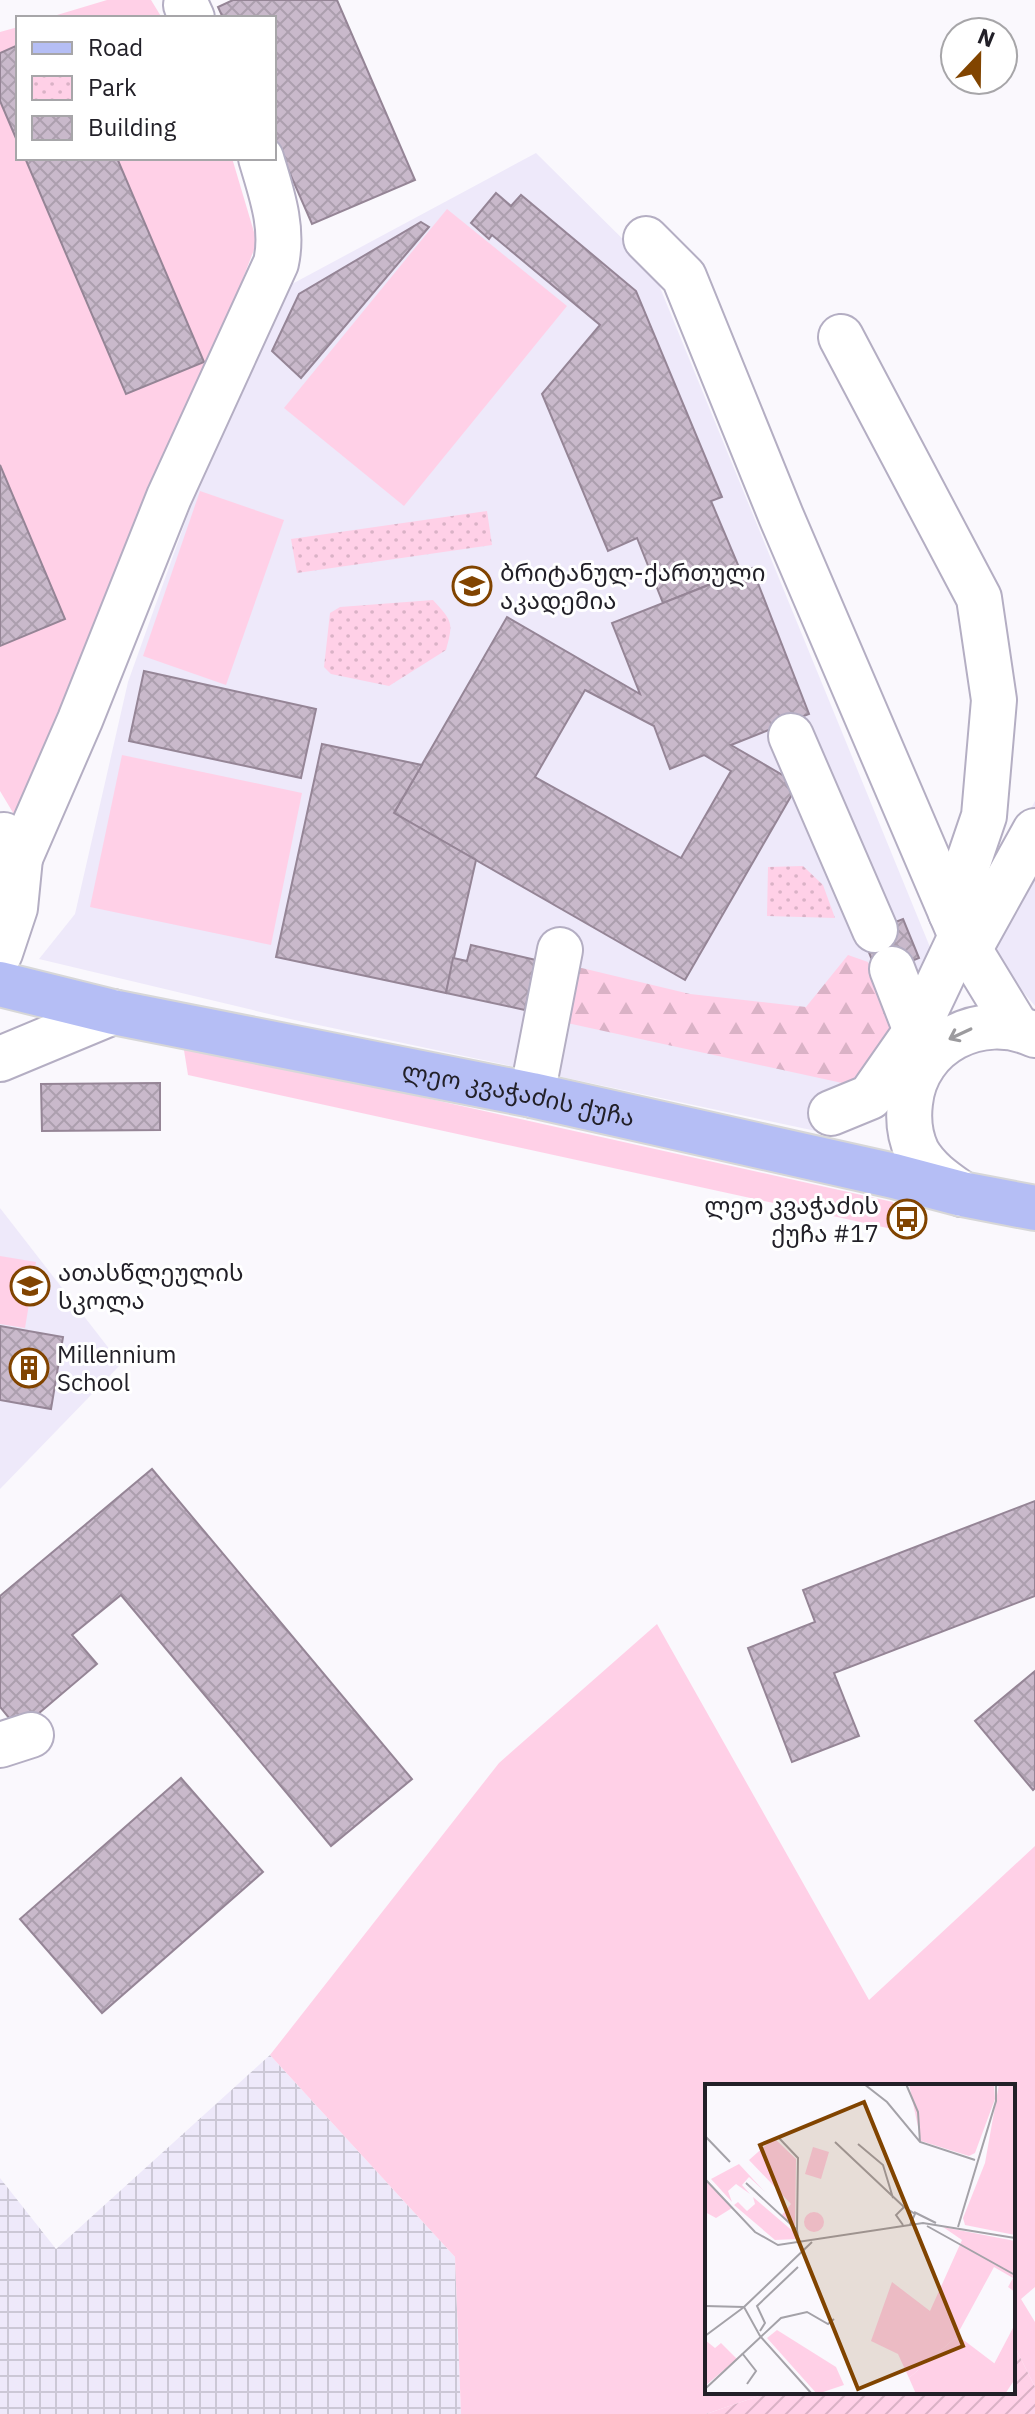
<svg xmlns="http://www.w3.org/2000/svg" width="1035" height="2414" font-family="'IBM Plex Sans','Noto Sans Georgian',sans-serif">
<defs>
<pattern id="industrial-grid" width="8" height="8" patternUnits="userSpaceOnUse" patternTransform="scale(2)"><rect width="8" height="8" fill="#eee9fa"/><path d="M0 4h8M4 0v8" fill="none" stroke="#ccc8d6"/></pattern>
<pattern id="forest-firs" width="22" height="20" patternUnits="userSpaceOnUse" patternTransform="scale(2)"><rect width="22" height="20" fill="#ffd0e7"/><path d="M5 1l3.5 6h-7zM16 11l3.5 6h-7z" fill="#dab2c6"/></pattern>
<pattern id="park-dots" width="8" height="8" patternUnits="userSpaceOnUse" patternTransform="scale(2)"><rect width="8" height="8" fill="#ffd0e7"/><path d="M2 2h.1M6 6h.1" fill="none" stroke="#dab2c6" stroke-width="1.8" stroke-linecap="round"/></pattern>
<pattern id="garden-furrows" width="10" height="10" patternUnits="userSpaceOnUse" patternTransform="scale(2)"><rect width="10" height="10" fill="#ffd0e7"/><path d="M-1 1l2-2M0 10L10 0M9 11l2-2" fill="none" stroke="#dab2c6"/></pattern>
<pattern id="building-cross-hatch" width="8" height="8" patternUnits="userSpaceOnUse" patternTransform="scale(2)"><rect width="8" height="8" fill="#c9b9cb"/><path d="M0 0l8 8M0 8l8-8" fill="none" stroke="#ac9fae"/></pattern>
</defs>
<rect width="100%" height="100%" fill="#faf8fd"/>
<g fill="#eee9fa">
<polygon points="536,153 652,268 932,952 884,1108 862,1126 830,1134 290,1019 39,959 75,914 128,682 197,489 279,291"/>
<polygon points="1035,801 1035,1006 967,926"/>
<polygon points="0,1208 121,1364 0,1489"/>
</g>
<polygon fill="url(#industrial-grid)" points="270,2055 455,2257 461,2414 0,2414 0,2178 56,2249"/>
<g fill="#ffd0e7">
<polygon points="107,0 151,0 162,18 47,18"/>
<polygon points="18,27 18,158 232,158 257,242 194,405 18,821 0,791 0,646 65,619 0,465 0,32"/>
<polygon points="447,209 567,306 404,506 284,408"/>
<polygon points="200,491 284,520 226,685 143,656"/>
<polygon points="122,755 302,793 271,945 90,907"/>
<polygon points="183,1044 893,1202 892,1229 188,1075"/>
<polygon points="0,1256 36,1262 25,1328 0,1324"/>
<polygon points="657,1624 869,2000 1035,1846 1035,2287 1021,2299 1035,2322 1035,2387 1013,2343 1013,2086 707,2086 707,2392 771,2392 706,2414 461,2414 455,2257 270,2055 499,1763"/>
</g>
<polygon fill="url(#forest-firs)" points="848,955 868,962 899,1027 856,1086 558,1021 565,964 690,994 806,1007"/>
<g fill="url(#park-dots)">
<polygon points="487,511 492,545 297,573 291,539"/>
<path d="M433,600C452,621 454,622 446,650L389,686L331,674L324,667L330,613L340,607Z"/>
<polygon points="803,866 823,885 835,918 767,916 768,867"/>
</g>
<polygon fill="url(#garden-furrows)" points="1013,2343 1035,2387 1035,2414 706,2414 771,2392 1013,2392"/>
<g fill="url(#building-cross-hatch)" stroke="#958596" stroke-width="2" fill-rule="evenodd">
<polygon points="233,0 337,0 415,180 312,224 274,137 274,18 223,18 218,7"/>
<polygon points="18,45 18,143 0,101 0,53"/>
<polygon points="25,158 117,158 204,362 126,394"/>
<polygon points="496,193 511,206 521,195 636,291 722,497 711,501 741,572 663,603 637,538 608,551 542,394 600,325 492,235 489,239 471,223"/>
<polygon points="421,222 429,227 301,378 272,351 299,294"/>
<polygon points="0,465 65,619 0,646"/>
<path d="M752,568L809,714L731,745L798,784L685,980L394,813L507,617L640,694L612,623ZM585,690L654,726L670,769L704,755L731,771L681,858L535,777Z"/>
<polygon points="144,671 316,709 301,778 129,741"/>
<polygon points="322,744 422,765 394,813 476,860 446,993 276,957"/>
<polygon points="903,919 919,958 878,975 862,935"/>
<polygon points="471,945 536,960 525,1010 446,993 453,958 467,961"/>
<polygon points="160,1083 160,1130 42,1131 41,1084"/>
<polygon points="0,1326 63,1337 51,1409 0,1400"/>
<polygon points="152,1469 412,1779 331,1846 121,1595 72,1635 97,1664 19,1730 0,1707 0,1596"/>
<polygon points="1035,1501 1035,1596 834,1673 859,1736 792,1762 748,1648 815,1622 803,1590"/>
<polygon points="1035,1671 1035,1788 1033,1790 975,1721"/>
<polygon points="181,1778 263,1872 102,2013 20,1919"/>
</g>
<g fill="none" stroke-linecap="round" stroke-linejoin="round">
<g stroke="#b4aec3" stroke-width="48">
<g id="minor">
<polyline points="186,5 192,18"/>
<polyline points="646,239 684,277 781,516 961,936 1017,1028"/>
<polyline points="841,337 979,598 994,700 984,816 951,913"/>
<polyline points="791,736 875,930"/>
<path d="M20,858L80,720L169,497L276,263C284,227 271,192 261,158"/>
<polyline points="970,948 1035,831"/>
<polyline points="0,953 15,908 20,858 4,835"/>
<polyline points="892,969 916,1031 915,1046"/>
<polyline points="0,1059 113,1012"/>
<polyline points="532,1095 560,950"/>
<polyline points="831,1113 870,1097 916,1031 961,936"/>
<path d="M962,1194C945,1182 928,1171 917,1152C910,1137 908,1119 910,1103C916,1043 981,1010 1035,1035"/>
<polyline points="0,1745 31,1735"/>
</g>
</g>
<g stroke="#d7d7d8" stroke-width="48">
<g id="major">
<path id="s1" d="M0,984L113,1012L532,1095L894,1176L962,1194L1035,1208"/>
</g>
</g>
<use href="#minor" stroke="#fff" stroke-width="44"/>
<use href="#major" stroke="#b5bef5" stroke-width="44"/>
</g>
<defs><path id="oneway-shaft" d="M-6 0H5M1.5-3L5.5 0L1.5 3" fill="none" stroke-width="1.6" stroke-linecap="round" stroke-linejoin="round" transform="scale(2)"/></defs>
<use stroke="#9c9b9e" href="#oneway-shaft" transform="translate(960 1034) rotate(155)"/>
<defs>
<g id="school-ring" transform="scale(2)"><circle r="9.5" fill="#fff" stroke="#814400" stroke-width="1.5"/><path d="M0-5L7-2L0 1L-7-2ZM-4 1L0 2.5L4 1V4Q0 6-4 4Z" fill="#814400"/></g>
<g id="bus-ring" transform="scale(2)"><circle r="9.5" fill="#fff" stroke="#814400" stroke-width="1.5"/><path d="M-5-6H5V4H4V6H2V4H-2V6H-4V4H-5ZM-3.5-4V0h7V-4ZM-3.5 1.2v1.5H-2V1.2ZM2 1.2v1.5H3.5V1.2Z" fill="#814400"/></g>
<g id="building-ring" transform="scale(2)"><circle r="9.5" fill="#fff" stroke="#814400" stroke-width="1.5"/><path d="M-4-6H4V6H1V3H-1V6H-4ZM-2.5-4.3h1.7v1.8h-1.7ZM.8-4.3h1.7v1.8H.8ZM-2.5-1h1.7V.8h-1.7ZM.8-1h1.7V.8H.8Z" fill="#814400"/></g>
</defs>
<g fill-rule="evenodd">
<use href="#school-ring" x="472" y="586"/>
<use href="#bus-ring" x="907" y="1219"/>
<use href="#school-ring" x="30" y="1286"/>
<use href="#building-ring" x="29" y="1368"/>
</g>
<g text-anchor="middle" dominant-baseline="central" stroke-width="6" stroke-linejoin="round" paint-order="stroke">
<g font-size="24" fill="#222028" stroke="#fff" text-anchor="start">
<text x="500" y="572">ბრიტანულ-ქართული<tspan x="500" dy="28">აკადემია</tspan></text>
<text x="879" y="1205" text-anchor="end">ლეო კვაჭაძის<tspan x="879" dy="28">ქუჩა #17</tspan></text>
<text x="58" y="1272">ათასწლეულის<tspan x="58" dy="28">სკოლა</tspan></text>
<text x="57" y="1354">Millennium<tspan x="57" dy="28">School</tspan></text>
</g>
<g font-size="24" fill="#222028" stroke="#fff">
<text stroke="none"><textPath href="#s1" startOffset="530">ლეო კვაჭაძის ქუჩა</textPath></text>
</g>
</g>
<g transform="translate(705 2084)">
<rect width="310" height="310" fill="#faf8fd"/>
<path d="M204,0H289L290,15L270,69L264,72L216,57ZM294,0H310V151L260,141L258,134L280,79ZM69,54L91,75L90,143L76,132L86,120L44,76ZM108,63L124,68L116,95L100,90ZM0,95L27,124L11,134L0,128ZM99 138a10 10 0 1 1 20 0a10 10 0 1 1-20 0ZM238,143L310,157V208L303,203L308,194L289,183L252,251L310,295L300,310H270L275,305L267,294L279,285L250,254L204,294L193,270L166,257L187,198L225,227L257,156ZM72,246L131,283L139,301L112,310L62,254ZM0,256L10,264L16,259L32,275L0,302Z" fill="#ffd0e7"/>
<path d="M34,80L60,108L44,93L37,101L45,110L31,100L23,107L27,118L6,95ZM48,113L90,149L91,155L70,156L29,121L33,118L42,127L50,120Z" fill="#ffd0e7"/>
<path d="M310,240V295L288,282ZM250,254L280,285L268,294L276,305L270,310H211L204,294Z" fill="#ffd0e7"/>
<path fill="none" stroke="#a4a2a8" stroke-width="2" d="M159,0L182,18L215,58L270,76M201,0L213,28L215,58M0,52L25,78M74,54L93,74L92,146M130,58L199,123M153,60L178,81L188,114M0,95L50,148L73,161L218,139L310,154M41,99L92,146L94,160M209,128L231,139M198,141L191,131L199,123L210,130L205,141M222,142L310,191M253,143L291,17V0M0,222L39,223M55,247L60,239L52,222L93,183M0,252L39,223M37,269L51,287L42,300M0,305L76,234L102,228L123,240L129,235M107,310L55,252L39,223L107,158"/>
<path fill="#814400" fill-opacity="0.15" stroke="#814400" stroke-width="4" d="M159,18L258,262L153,305L55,61Z"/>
<rect width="310" height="310" fill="none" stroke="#222028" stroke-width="4"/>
</g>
<rect x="16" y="16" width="260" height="144" fill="#ffffff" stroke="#a7a6a9" stroke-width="2"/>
<rect x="32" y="42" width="40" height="12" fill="#b5bef5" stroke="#a7a6a9" stroke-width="2"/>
<text x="88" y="56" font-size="24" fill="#222028">Road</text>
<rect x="32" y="76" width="40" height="24" fill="url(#park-dots)" stroke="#a7a6a9" stroke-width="2"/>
<text x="88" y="96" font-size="24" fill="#222028">Park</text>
<rect x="32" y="116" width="40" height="24" fill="url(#building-cross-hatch)" stroke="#a7a6a9" stroke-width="2"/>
<text x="88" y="136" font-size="24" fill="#222028">Building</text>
<g transform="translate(979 56) rotate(22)"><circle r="38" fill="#ffffff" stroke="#a7a6a9" stroke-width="2"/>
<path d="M0-6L14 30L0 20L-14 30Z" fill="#814400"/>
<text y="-12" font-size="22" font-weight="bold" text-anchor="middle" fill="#222028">N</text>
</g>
</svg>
